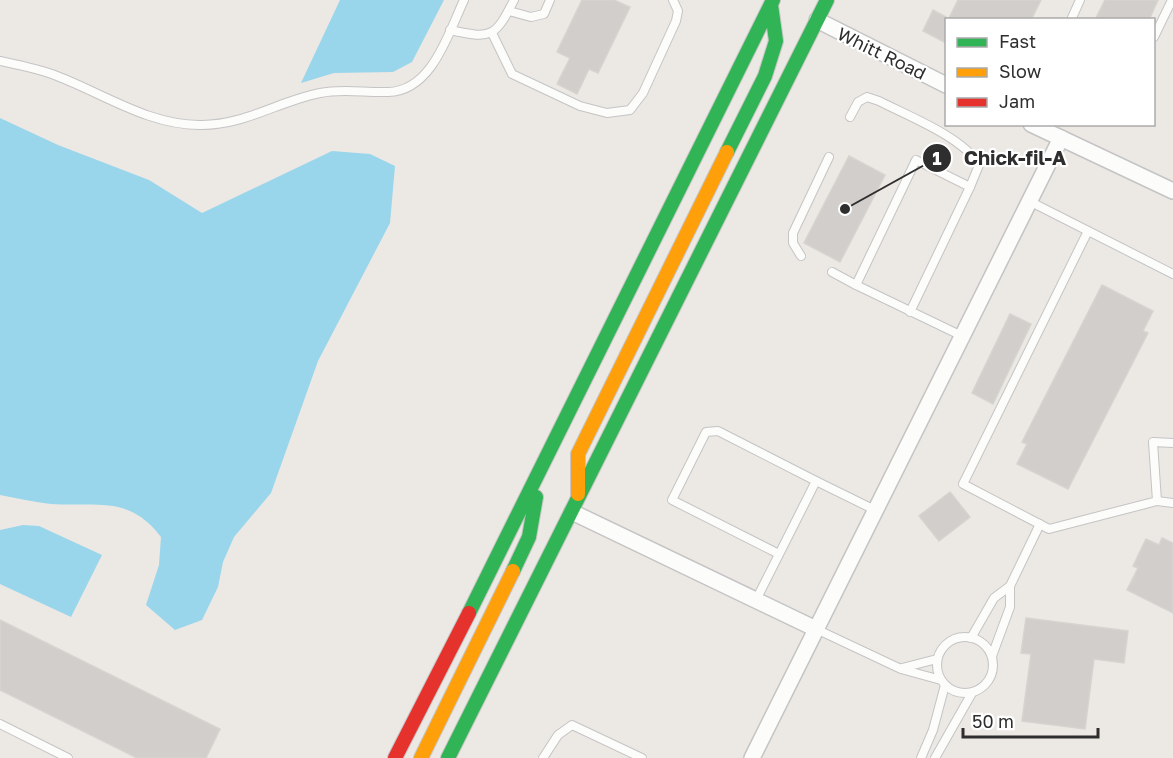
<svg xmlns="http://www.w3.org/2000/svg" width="1173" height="758" font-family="'Golos Text',sans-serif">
<rect width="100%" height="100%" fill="#ece8e4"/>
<g fill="#99d6ec">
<polygon points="340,0 444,0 412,62 393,72 334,73 301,83"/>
<path d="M0,118L58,145L149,180L202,213L332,151L370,154L395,166L390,223L318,361L271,493L234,537L223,562L218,587L202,620L175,630L146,605L159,565L161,537C129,495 98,507 51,504C34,502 17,498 0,495Z"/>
<polygon points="23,525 39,526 102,555 71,617 0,584 0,530"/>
</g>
<g fill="#d1cecb" stroke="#d7d4d0" stroke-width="1.5">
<polygon points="582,0 614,0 630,7 598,73 589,69 577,94 557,84 570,58 557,52"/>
<polygon points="958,0 1041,0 1031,20 948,20"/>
<polygon points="1105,0 1158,0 1149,20 1095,20"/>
<polygon points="933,10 946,17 946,43 923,31"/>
<polygon points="849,156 885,175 840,262 804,243"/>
<polygon points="1102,285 1153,311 1143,331 1148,333 1068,489 1017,464 1027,444 1022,442"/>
<polygon points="1010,314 1031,324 993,404 972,393"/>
<polygon points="950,492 970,517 939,541 919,516"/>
<polygon points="1162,538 1173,543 1173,613 1127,590 1138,568 1133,566 1146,539 1159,545"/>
<polygon points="1026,618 1128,631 1124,663 1094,659 1085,729 1022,721 1031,654 1021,653"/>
<polygon points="0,620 220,729 206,758 137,758 0,690"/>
</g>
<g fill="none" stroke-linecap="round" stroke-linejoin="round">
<g stroke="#c5c4c5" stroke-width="10">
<g id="lane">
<polyline points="509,11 531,17 544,14 550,0"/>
<polyline points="1071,20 1080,0"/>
<path d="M450,30C491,39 495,38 514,0"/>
<polyline points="492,33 512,74 580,106 607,113 630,110 643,93 676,21 678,11 673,0"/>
<polyline points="1154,37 1172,0"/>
<path d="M0,61C19,65 39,69 57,76C104,94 150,126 202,125C245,125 279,101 320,93C343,88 365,93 388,92C432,91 448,34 464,0"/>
<path d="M850,117L858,102L867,97L879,101C908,116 963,137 979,165L970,187"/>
<polyline points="1029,201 1173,274"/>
<polyline points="1088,231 963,484 1049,529 1157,501 1153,442 1173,443"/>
<polyline points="801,256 793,243 793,233 829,157"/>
<polyline points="832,272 856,285"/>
<polyline points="910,312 970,187 916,160 856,285 962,336"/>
<polyline points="1157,501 1173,503"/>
<polyline points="779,554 672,500 706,432 718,431 816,481"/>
<polyline points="756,600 816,481 875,510"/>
<polyline points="816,629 901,669 941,680"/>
<circle cx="965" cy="665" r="28"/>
<polyline points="971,638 994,598 1010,586"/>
<polyline points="992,656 1010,607 1010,586 1040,524"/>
<polyline points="902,668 937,659"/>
<polyline points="0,724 68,758"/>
<polyline points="543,758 558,735 572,725 642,758"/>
<polyline points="921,758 933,730 945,685"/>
<polyline points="935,758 972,693"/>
</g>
</g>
<g stroke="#c5c4c5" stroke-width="18">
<g id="street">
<polyline points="817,20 946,85"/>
<polyline points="1031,124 1173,191"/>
<polyline points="572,512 816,629"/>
<polyline points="752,758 1061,138"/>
</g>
</g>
<g stroke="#c6c5c4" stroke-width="16">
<g id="fast">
<polyline points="727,152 765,76 776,41 771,5"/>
<polyline points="513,571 529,537 536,497"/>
<polyline points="469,613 773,0"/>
<polyline points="448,758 827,0"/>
</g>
</g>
<g stroke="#c6c5c4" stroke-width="16">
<g id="slow">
<polyline points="578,494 578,454 727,152"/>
<polyline points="421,758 513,571"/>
</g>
</g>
<g stroke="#c6c5c4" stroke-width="16">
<polyline id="jam" points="395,758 469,613"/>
</g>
<use href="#lane" stroke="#fcfcfb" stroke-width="8"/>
<use href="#street" stroke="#fcfcfb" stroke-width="15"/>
<use href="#fast" stroke="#30b455" stroke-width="14"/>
<use href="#slow" stroke="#ff9f0a" stroke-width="14"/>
<use href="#jam" stroke="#e5322d" stroke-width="14"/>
</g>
<g text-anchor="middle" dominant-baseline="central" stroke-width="4.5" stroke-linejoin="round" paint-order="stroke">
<g font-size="18" fill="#2e2e2e" stroke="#fff">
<text transform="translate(882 53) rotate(26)">Whitt Road</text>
</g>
</g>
<path fill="none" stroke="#2e2e2e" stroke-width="2" d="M845 209L937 158"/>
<g fill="#2e2e2e" stroke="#fff" stroke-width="2">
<circle cx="845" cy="209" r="6"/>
<circle cx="937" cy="158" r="15"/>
</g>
<g font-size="18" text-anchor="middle" font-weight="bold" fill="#fff">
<text x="937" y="165">1</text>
</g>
<g font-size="20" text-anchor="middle" font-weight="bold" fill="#2e2e2e" stroke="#fff" stroke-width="4.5" stroke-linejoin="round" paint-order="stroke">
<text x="1015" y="165">Chick-fil-A</text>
</g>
<rect x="945" y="18" width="210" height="108" fill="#ffffff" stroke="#ababab" stroke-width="1.5"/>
<rect x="957" y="38" width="30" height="9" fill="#30b455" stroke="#ababab" stroke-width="1.5"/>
<text x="999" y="48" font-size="18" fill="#2e2e2e">Fast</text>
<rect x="957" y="68" width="30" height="9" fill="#ff9f0a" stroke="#ababab" stroke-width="1.5"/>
<text x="999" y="78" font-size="18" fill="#2e2e2e">Slow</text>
<rect x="957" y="98" width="30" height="9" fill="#e5322d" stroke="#ababab" stroke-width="1.5"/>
<text x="999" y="108" font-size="18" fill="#2e2e2e">Jam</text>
<path d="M963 728v9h135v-9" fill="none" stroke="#2e2e2e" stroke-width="3"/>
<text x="972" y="728" font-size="18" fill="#2e2e2e" stroke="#ffffff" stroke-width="4.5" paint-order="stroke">50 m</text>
</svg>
